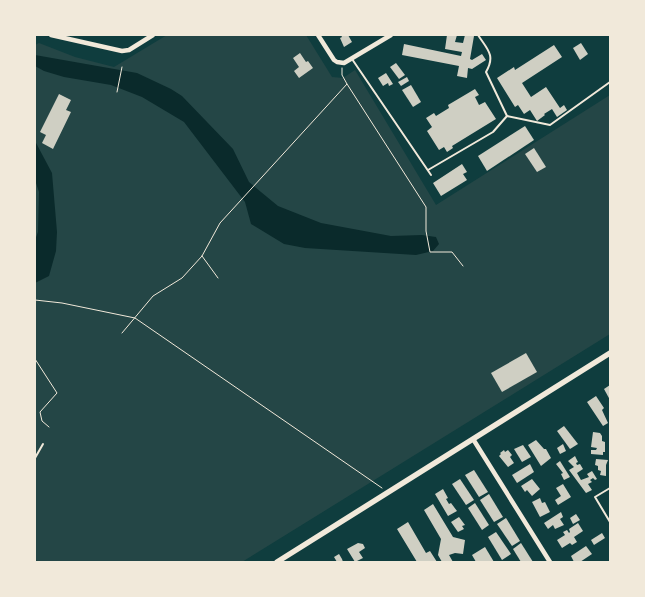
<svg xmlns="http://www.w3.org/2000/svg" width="645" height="597" font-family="'Noto Sans',sans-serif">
<rect width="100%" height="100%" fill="#0f3d3e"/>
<polygon fill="#244646" points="167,35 306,35 332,77 343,78 355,70 436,205 610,95 610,334 242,562 35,562 35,45 39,43 75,57 114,67"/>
<g fill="#0a2a2b">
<polygon points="35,55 137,73 171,89 182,96 233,149 249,182 278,206 321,223 391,236 422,235 436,237 439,244 433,251 416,255 305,248 284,244 251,224 245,202 184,122 142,97 111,85 64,77 44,71 35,66"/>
<polygon points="35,141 52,173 57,232 56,251 49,276 35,283 35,240 38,232 39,192 35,180"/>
</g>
<g fill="#cfcfc3">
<polygon points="341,35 348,35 352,42 344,47 340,38 342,37"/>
<polygon points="447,35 457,35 455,42 463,43 465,35 474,36 470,59 472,60 482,54 486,60 472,69 468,68 467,78 457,76 459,66 402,55 404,44 461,56 462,52 445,49"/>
<polygon points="581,43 588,54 580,60 573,48"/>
<polygon points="554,45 562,57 522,83 531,97 546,87 560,108 564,105 567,110 557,117 552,109 544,114 545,115 537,121 530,110 524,114 518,105 515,107 497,78 514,67 515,70"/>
<polygon points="300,53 306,62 308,61 313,68 299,78 294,71 299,67 293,58"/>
<polygon points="396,63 405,75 399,79 390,67"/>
<polygon points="386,73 393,84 389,86 388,83 383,86 378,78"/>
<polygon points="407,77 409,81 401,86 398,82"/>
<polygon points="411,85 421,102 413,107 402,90"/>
<polygon points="475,89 479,95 475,97 479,105 485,102 496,119 452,146 453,148 447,152 444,147 439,150 427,131 432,127 426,118 434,113 436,116 449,108 448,105"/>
<polygon points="59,94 71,100 66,110 71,112 53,149 42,143 46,135 40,132"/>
<polygon points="525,126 534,140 487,171 478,156"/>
<polygon points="534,148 546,167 537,172 525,154"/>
<polygon points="462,164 467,172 463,174 467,180 441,196 433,183"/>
<polygon points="526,353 537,372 502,392 491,373"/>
<polygon points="610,385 610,400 604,389"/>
<polygon points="596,396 604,408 602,410 608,423 603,426 587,402"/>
<polygon points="564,426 578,444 570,449 557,431"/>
<polygon points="593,432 600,433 602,436 602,441 605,442 605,452 603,452 603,455 591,454 591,450 596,450 597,448 591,447"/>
<polygon points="536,440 544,449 546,449 551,458 541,466 528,445"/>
<polygon points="563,444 566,451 560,454 557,448"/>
<polygon points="523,445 531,457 522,462 514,449"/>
<polygon points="504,450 505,452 508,450 512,455 510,457 514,463 508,467 499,456 501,454 500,453"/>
<polygon points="575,456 578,462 576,463 577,465 580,464 583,469 577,473 581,480 589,477 587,474 592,471 597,479 595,480 593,478 590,480 592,482 588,484 592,490 586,493 569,470 574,467 568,461"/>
<polygon points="596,459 608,460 606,465 606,476 600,475 601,471 598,470 598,466 595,465"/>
<polygon points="560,461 570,477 564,480 561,474 563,473 556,464"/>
<polygon points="530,464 534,472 517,483 512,475"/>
<polygon points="474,470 488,492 479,497 465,475"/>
<polygon points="460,479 474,500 466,505 452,484"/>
<polygon points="532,479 540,489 532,496 527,490 525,492 521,486"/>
<polygon points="563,484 571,497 558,505 555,500 561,496 556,488"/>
<polygon points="443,489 448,498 446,499 449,504 451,503 457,511 448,516 435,494"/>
<polygon points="489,494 503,517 494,522 480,500"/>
<polygon points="540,498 542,503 545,502 550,512 540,517 532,502"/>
<polygon points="475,503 489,525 482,530 468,508"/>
<polygon points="433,504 453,537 465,540 463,554 455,553 449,555 453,562 442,562 438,555 441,539 424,510"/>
<polygon points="561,512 563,517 560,519 564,525 555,529 553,525 548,529 544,523"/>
<polygon points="576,514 580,520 573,524 570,518"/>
<polygon points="459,517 465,525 462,526 464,529 458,532 451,522"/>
<polygon points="506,518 520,541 512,546 497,524"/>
<polygon points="408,522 426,553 430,551 437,562 417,562 397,529"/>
<polygon points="578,523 583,531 574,537 577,542 572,545 570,543 562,548 557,540 565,535 563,532 567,530 569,533 570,532 569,529"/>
<polygon points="496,532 511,554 502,560 488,537"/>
<polygon points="602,533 605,538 594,545 591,540"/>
<polygon points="358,543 363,544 365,548 359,552 363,558 355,562 347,549"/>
<polygon points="521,543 533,562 521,562 513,549"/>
<polygon points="586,546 592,554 580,562 574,562 571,556"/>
<polygon points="485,547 494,562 476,562 472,555"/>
<polygon points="339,554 342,559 343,562 337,562 334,557"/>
</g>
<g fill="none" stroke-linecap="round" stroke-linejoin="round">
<g stroke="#f1e9da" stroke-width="1">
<polyline points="347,84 426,207 426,231 430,252 452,252 463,266"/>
<polyline points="117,92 122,67"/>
<polyline points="202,256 218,278"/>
<polyline points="35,300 62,303 135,318 382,488"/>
<polyline points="122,333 153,296 182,278 202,256 220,223 347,84 342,75 342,68"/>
<polyline points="35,359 57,393 40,412 42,421 49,427"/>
</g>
<g stroke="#f1e9da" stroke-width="2">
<path d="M478,35C487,49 496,55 486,72L507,116L550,125L610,82"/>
<polyline points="610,37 610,55"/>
<polyline points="352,59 431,175"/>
<polyline points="428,170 493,132 507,116"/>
<polyline points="35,458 43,444"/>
<polyline points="610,488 595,497 610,522"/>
</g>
<g stroke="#f1e9da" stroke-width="4.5">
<polyline points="51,35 122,51 129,50 153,35"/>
<polyline points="318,35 334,60 337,62 344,63 391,35"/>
<polyline points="473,439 550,562"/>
</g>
<polyline stroke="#f1e9da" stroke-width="5.5" points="277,562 610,353"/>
</g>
<rect width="645" height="597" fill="none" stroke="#f1e9da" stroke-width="72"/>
</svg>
